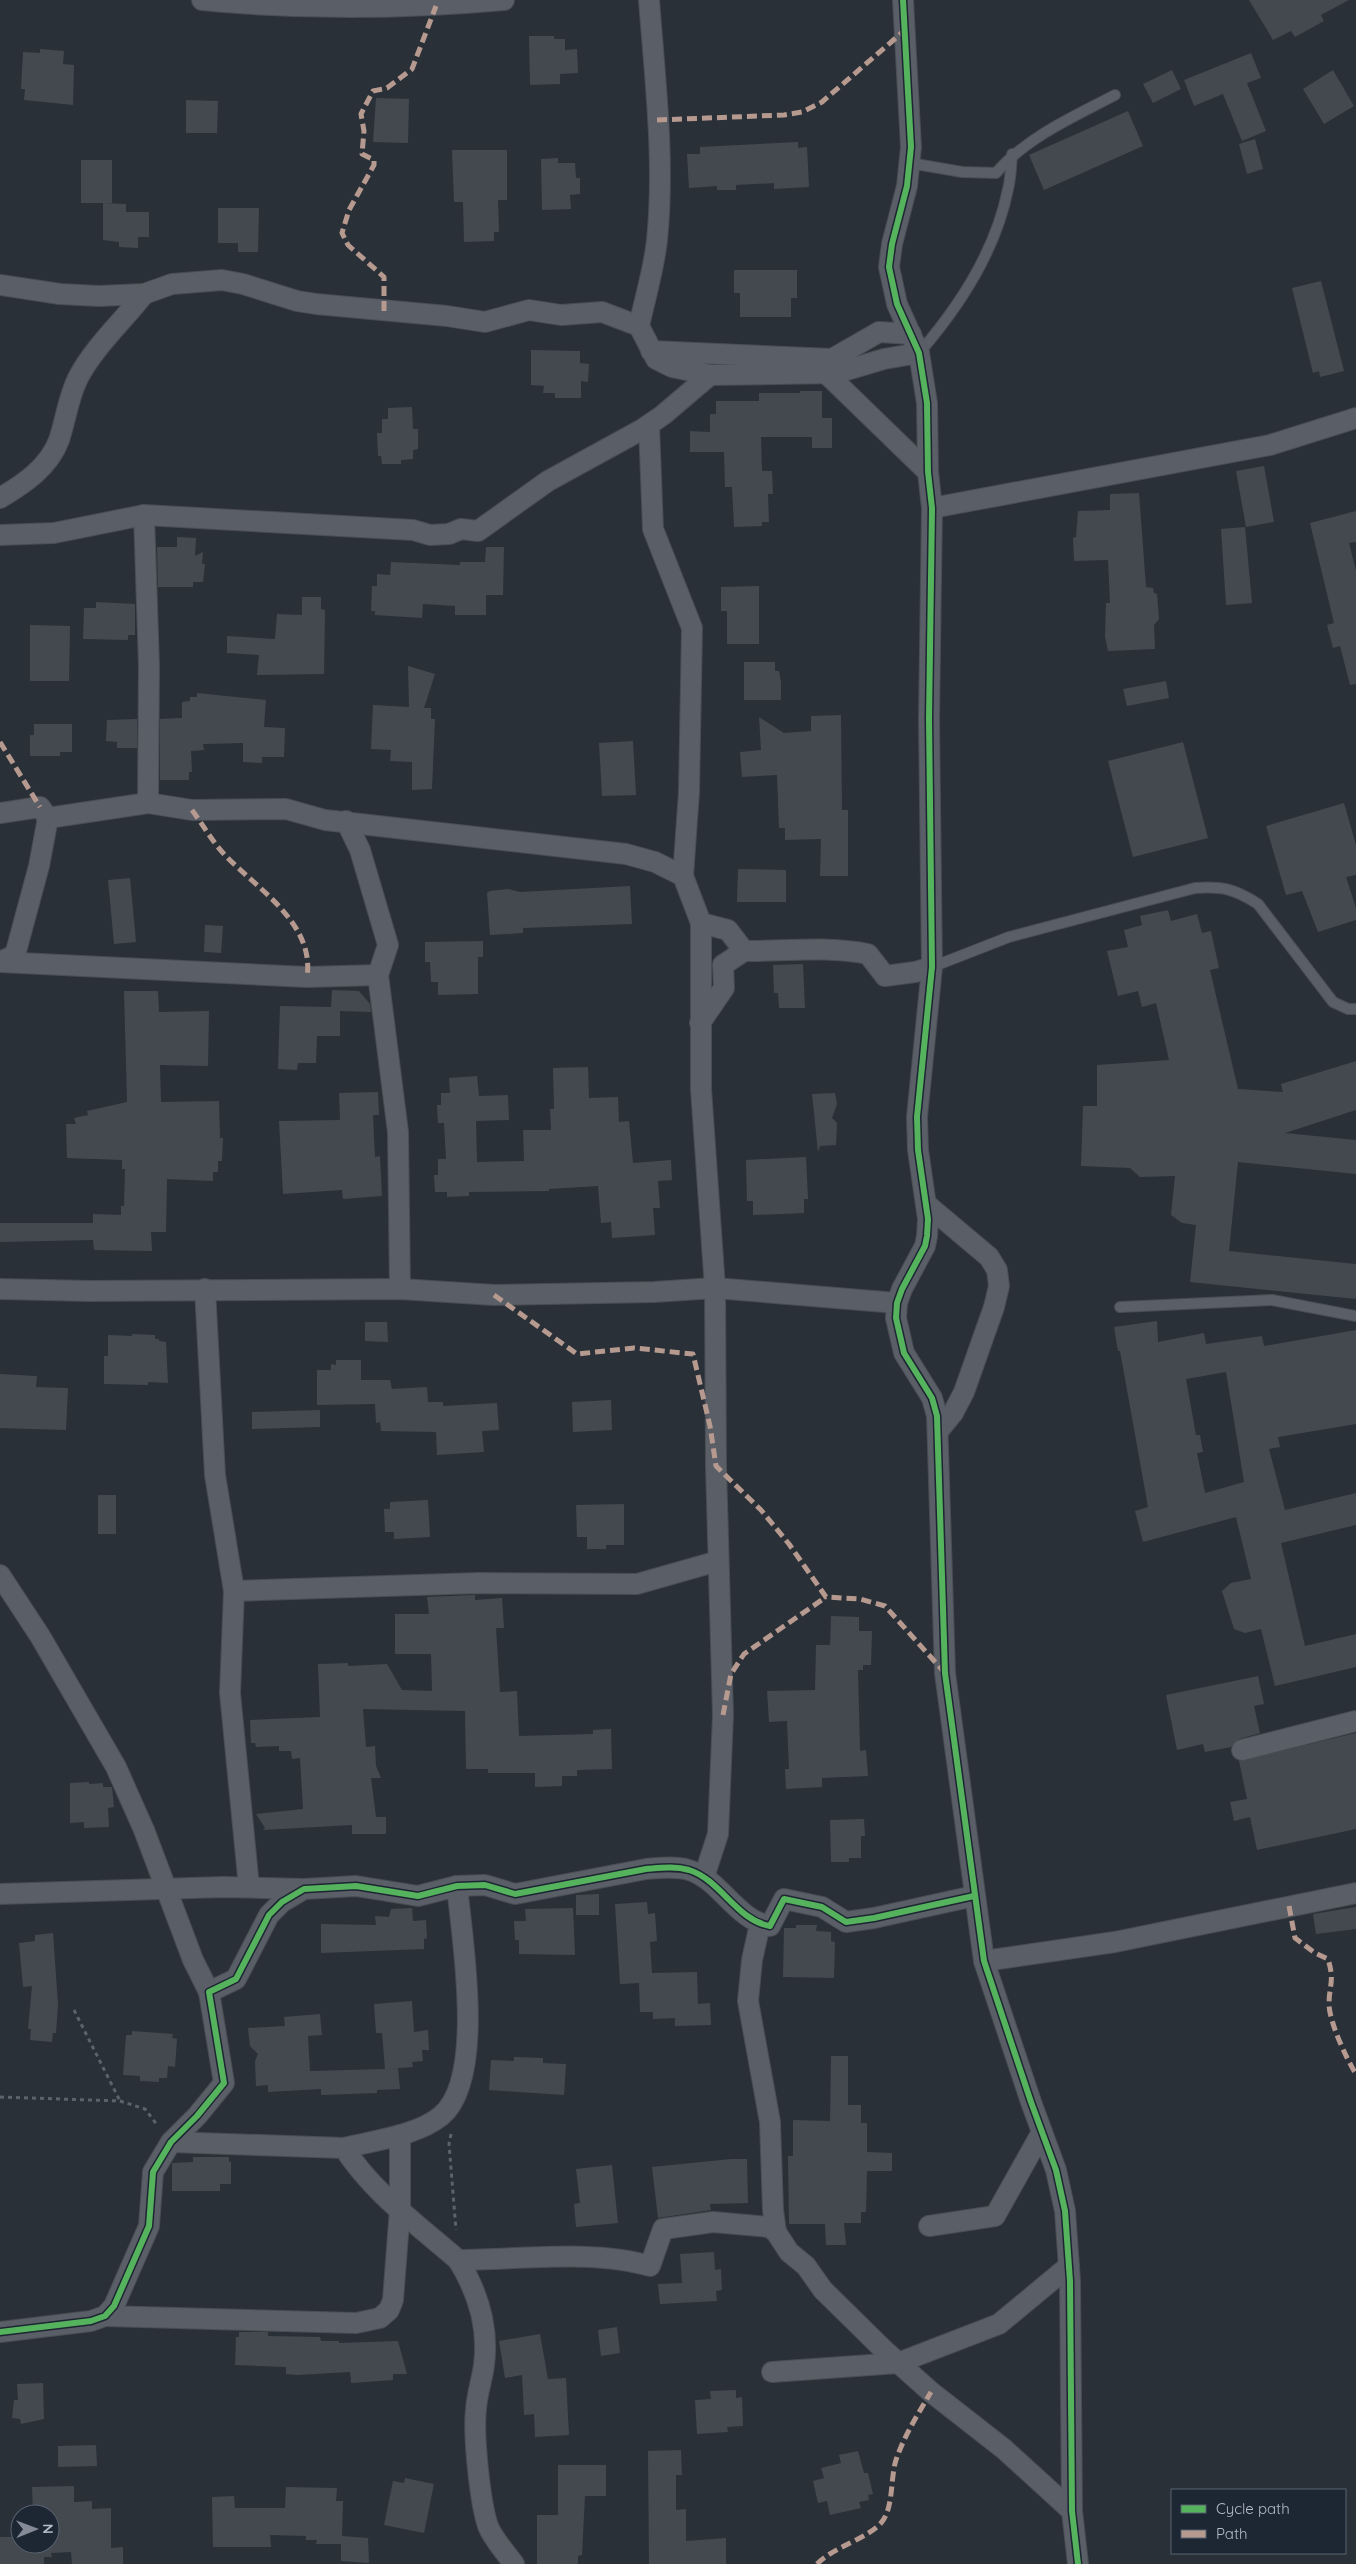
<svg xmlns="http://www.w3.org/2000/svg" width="1356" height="2564" font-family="Quicksand,sans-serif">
<rect width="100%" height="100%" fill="#2a3038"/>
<g fill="#444950" fill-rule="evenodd">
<polygon points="1249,0 1349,0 1321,15 1324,21 1295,37 1291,31 1273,40"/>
<polygon points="529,36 554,36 554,39 565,39 565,50 577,49 578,73 560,74 560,84 530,85"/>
<polygon points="40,49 64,51 63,64 74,65 73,105 24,100 25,89 21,89 23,52 40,53"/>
<polygon points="1251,53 1261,78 1247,83 1266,131 1242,141 1223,94 1194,106 1184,80"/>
<polygon points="1172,70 1181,89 1153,103 1143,84"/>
<polygon points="1333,70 1354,106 1324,124 1303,89"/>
<polygon points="376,98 409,99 408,143 373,142"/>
<polygon points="186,100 218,101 217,133 186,133"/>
<polygon points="1128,111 1143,146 1044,190 1029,155"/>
<polygon points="1255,139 1263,169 1247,174 1239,144"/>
<polygon points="798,142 798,148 807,147 809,187 774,189 774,183 736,185 736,190 717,190 717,186 689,188 687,154 700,154 700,147"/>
<polygon points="452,150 507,150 507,200 498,200 499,232 494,232 494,241 464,242 463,202 454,202"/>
<polygon points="558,158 558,163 575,163 576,178 580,178 580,194 570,195 571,209 542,210 541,159"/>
<rect x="81" y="160" width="31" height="43"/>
<polygon points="103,203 126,204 126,212 149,212 149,237 138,237 138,248 119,247 119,242 103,240"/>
<polygon points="218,208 259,208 258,252 238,252 238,243 218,243"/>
<polygon points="734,270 797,270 797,298 791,298 791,317 740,317 740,293 734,293"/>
<polygon points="1321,281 1344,371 1320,377 1319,371 1313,373 1292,288"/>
<polygon points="531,350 580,351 580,363 589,364 588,382 581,381 581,398 555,398 555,393 543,393 544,386 531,385"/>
<polygon points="800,391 822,391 822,418 832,418 832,448 812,448 812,437 761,437 762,471 772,471 773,494 768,494 769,522 762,522 762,526 734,527 732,487 725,487 724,452 690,452 690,431 710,432 710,414 716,414 716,401 759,401 759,393 800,393"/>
<polygon points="412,407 413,429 418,429 418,449 413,450 413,459 401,460 401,464 382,464 381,456 378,456 377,433 382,433 382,419 388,419 388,408"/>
<polygon points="1264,466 1274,522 1246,527 1236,471"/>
<polygon points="1139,493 1146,587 1153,588 1154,593 1157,594 1159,619 1154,625 1155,649 1108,651 1105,636 1106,603 1110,603 1108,560 1074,561 1073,538 1076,537 1078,511 1110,510 1110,494"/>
<polygon points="1356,511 1356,542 1349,543 1356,571 1356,684 1350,685 1340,646 1333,648 1327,625 1334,623 1310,523"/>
<polygon points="1245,527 1252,603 1226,605 1221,529"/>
<polygon points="177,537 196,538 195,556 203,552 202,564 205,564 203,582 193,582 193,587 158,587 157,547 177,547"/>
<polygon points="486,547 504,547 503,595 486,595 486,615 455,615 455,606 423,604 422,618 375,615 375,611 371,611 372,586 377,586 377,574 390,575 391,562 460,565 460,562 485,562"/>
<polygon points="759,586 759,644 727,644 727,611 721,611 721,587"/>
<polygon points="302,597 321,597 321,609 325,610 324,674 257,675 259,655 227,653 227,636 275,639 277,614 302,615"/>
<polygon points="96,602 135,604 135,635 128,635 128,640 83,639 84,608 96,608"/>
<polygon points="30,625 70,626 69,681 30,681"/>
<polygon points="744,662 775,662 775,671 779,671 781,682 781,700 744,700"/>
<polygon points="408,666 435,674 424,708 431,708 431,719 435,719 432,789 412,790 412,762 390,761 391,750 371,749 373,705 409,707"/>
<polygon points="1166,681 1169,698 1127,706 1123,689"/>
<polygon points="197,693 266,700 264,727 285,728 284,757 262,757 262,763 243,762 243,743 203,744 204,750 191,751 192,772 189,772 189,780 160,780 160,719 182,718 182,702 190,701 190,697 197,697"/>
<polygon points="841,715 842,810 848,810 848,876 820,876 821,839 785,840 785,828 779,828 777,775 742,777 740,752 761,750 759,717 784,733 811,731 811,716"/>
<polygon points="137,719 137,748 117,748 117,742 106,741 107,720"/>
<polygon points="34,724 72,724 72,752 60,752 60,756 30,756 30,735 34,735"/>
<polygon points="633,741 636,795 602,796 599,743"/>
<polygon points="1183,742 1208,838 1133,857 1108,761"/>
<polygon points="1344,803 1356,845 1356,875 1346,877 1356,908 1356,920 1318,932 1302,891 1286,895 1266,826"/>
<polygon points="738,869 786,870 786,902 737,902"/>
<polygon points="130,878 136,942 114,944 108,880"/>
<polygon points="630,886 632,924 523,928 523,933 490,935 487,893 490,891 508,889 520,892"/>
<polygon points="1168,910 1171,921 1197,914 1202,933 1211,931 1219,968 1210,970 1238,1089 1283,1092 1281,1084 1356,1061 1356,1110 1285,1133 1356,1140 1356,1174 1238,1162 1229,1251 1356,1264 1356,1299 1190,1282 1196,1225 1182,1223 1171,1215 1175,1176 1140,1177 1130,1168 1081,1166 1083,1106 1097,1106 1097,1065 1169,1060 1156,1003 1142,1007 1138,991 1118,996 1107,951 1128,947 1124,930 1142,925 1140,916"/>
<polygon points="205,925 223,926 221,953 204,952"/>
<polygon points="483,941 483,957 478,957 478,994 438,995 438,982 431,982 430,962 425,962 425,942"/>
<polygon points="803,964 805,1008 779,1008 778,993 774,993 773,965"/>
<polygon points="332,990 359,991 370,1004 371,1012 340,1011 340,1036 317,1036 316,1063 298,1063 297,1070 278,1069 280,1006 331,1007"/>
<polygon points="124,991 158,991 159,1012 209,1011 208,1066 160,1065 161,1102 219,1101 220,1138 223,1138 222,1161 218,1161 218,1172 213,1172 213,1181 167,1179 166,1232 151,1232 152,1251 94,1250 93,1240 0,1242 0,1223 93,1223 93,1214 121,1215 121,1206 124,1206 125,1169 122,1169 122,1160 67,1158 66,1124 76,1124 74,1118 88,1115 87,1111 127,1102"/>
<polygon points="588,1067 589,1098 618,1097 619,1122 629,1121 633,1163 671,1160 672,1180 658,1181 660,1208 653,1208 655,1235 612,1238 611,1222 601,1223 598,1186 549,1189 549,1191 469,1192 469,1196 447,1197 447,1192 435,1192 434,1175 438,1175 438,1159 446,1159 444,1123 438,1123 437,1105 441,1105 441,1093 450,1093 449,1078 477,1076 479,1096 508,1095 509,1120 476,1121 477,1162 524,1161 523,1130 551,1130 550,1109 554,1109 553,1068"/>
<polygon points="378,1092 379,1115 373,1115 375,1157 380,1156 382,1196 343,1199 342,1190 283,1194 279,1121 340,1120 339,1093"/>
<polygon points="835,1093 837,1104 832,1118 837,1123 836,1145 820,1146 818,1152 812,1094"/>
<polygon points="806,1157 808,1199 804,1199 804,1213 753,1215 753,1201 747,1201 746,1160"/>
<path d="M1157,1321L1158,1342L1204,1333L1206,1344L1262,1336L1264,1346L1356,1330V1424L1278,1437L1280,1447L1269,1449L1285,1510L1356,1493V1525L1281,1543L1305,1646L1356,1634V1667L1275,1686L1261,1629L1245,1633L1234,1629L1222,1591L1231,1583L1251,1579L1236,1517L1143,1542L1135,1511L1148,1507L1120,1351H1118L1114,1327ZM1226,1372L1244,1482L1205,1493L1197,1453L1203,1452L1200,1435H1196L1186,1379Z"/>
<polygon points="365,1322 387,1322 388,1342 365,1341"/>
<polygon points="132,1334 155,1335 155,1339 159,1339 159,1341 166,1342 168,1383 148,1382 148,1385 104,1384 104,1356 108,1356 108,1335 132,1336"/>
<polygon points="336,1360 361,1360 361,1380 390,1380 392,1389 427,1387 428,1402 443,1402 443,1406 497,1403 499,1430 482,1431 484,1452 437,1455 436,1432 381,1431 380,1422 376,1423 375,1404 317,1405 317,1370 331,1370 331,1364 336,1365"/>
<polygon points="0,1374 37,1376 36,1387 68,1388 66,1430 0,1428"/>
<polygon points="611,1400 612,1430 573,1432 572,1402"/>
<polygon points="320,1410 320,1427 252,1429 252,1412"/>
<rect x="98" y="1495" width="18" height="39"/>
<polygon points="428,1500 430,1537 394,1539 394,1532 385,1532 384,1509 390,1509 390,1502"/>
<polygon points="624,1504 624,1545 606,1545 606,1549 587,1549 587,1537 577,1537 576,1505"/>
<polygon points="475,1595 475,1600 502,1598 504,1628 496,1628 500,1692 517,1691 519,1736 593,1734 593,1730 611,1729 612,1769 577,1770 577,1776 562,1776 562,1786 535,1787 535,1773 488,1773 488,1769 466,1769 465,1711 363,1709 366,1747 375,1746 376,1766 381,1778 371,1778 376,1817 386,1817 386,1834 352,1834 352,1825 263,1830 265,1828 256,1814 303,1809 300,1758 292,1759 291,1751 279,1751 279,1746 256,1747 255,1743 251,1743 250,1720 320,1717 318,1664 348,1663 348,1666 387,1664 402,1690 432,1691 431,1654 395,1654 395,1614 429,1614 427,1597"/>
<polygon points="831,1616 859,1617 859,1631 872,1631 871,1665 863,1665 863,1670 858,1670 860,1751 866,1750 868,1776 822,1778 822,1787 786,1789 785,1769 789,1769 787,1721 769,1722 767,1691 815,1690 816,1645 830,1645"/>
<polygon points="1258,1676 1264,1704 1254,1706 1260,1733 1239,1739 1231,1747 1205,1752 1203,1744 1177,1750 1166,1695"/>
<polygon points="1356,1733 1356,1829 1257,1850 1250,1817 1234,1821 1230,1802 1247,1799 1239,1761"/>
<polygon points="89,1782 89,1784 103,1783 103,1787 112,1787 114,1807 108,1808 109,1827 84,1828 84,1822 70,1823 70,1783"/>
<polygon points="864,1819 865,1836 861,1836 861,1858 849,1858 849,1862 831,1862 830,1820"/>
<polygon points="599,1894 599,1915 576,1915 576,1895"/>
<polygon points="647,1902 648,1914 655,1913 657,1941 650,1942 652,1973 697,1972 698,2004 710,2003 711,2025 675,2026 675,2018 653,2019 653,2012 640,2012 639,1983 620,1984 615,1904"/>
<polygon points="1356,1907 1356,1929 1316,1934 1313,1914"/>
<polygon points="412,1908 413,1921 426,1920 427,1938 424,1939 424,1949 321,1953 321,1924 376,1925 375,1916 389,1917 391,1909"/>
<polygon points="573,1908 575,1955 519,1954 519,1940 515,1940 514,1921 526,1921 525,1909"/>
<polygon points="796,1925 817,1925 816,1931 831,1932 831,1941 835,1942 834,1978 783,1977 784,1928 796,1928"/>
<polygon points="53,1933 58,2004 56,2033 53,2033 52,2042 30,2040 31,2029 28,2029 32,1986 23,1987 19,1943 35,1941 35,1935"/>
<polygon points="412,2001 414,2032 428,2030 429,2050 422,2050 423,2061 412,2062 413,2067 388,2069 398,2068 400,2089 377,2090 377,2093 321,2095 321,2089 268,2092 268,2085 256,2086 255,2061 258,2054 250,2046 248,2028 285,2026 284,2017 320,2014 322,2035 308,2036 310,2071 385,2069 382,2033 376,2033 374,2004"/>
<polygon points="132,2031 173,2034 172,2038 177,2039 175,2067 168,2066 167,2078 159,2078 159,2082 140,2081 140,2076 123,2075 126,2035 132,2035"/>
<polygon points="831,2056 848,2056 848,2105 861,2105 861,2123 867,2123 867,2152 892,2153 892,2171 867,2171 866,2212 861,2212 861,2223 844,2223 846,2245 826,2245 825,2224 789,2224 788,2156 793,2156 793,2120 830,2121"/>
<polygon points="514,2057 543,2058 543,2063 566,2064 564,2095 489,2090 491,2060 514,2061"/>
<polygon points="193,2157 229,2157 229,2162 231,2162 231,2184 220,2184 220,2191 172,2191 172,2163 193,2162"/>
<polygon points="731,2159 747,2159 748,2203 710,2204 711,2210 658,2218 652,2167"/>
<polygon points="612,2165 618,2223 576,2227 574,2204 580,2203 576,2169"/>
<polygon points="714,2252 715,2270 721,2269 722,2290 716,2291 717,2301 660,2304 658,2284 682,2283 680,2254"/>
<polygon points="617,2327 620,2353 601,2356 598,2330"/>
<polygon points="239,2332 268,2332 268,2336 320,2337 321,2341 339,2341 339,2343 398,2341 407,2374 393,2374 393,2380 351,2383 350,2372 297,2375 286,2374 286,2367 235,2365 236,2337 239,2337"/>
<polygon points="540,2334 548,2379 566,2378 569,2435 535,2437 534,2414 524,2415 522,2375 505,2378 499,2341"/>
<polygon points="43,2383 44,2419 21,2424 20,2419 12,2418 14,2400 18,2400 17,2384"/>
<polygon points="736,2390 736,2398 742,2397 743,2426 727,2427 728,2432 697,2434 695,2400 711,2399 710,2391"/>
<polygon points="96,2445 97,2466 58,2467 58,2446"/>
<polygon points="681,2450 682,2475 676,2475 676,2510 686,2509 686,2541 726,2538 726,2564 649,2564 648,2451"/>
<polygon points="858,2451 864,2473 868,2473 873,2494 868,2495 869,2500 859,2502 861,2508 830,2515 827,2501 818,2503 813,2481 824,2478 821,2468 841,2463 839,2455"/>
<polygon points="558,2465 606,2465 606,2496 585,2496 582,2555 578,2556 578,2564 537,2564 537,2515 558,2515"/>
<polygon points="405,2478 434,2484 424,2533 384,2525 393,2481 404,2483"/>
<polygon points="74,2486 74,2502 92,2501 92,2509 111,2508 111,2548 123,2547 123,2564 72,2564 71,2552 51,2553 52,2557 44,2557 44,2564 0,2564 0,2537 12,2537 12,2532 20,2531 20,2544 50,2544 50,2514 33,2514 32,2487"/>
<polygon points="286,2487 337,2488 336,2501 343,2501 342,2536 368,2538 369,2563 341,2561 341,2544 316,2544 317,2540 306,2540 306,2536 270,2535 271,2547 213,2547 212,2497 234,2496 235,2508 285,2508"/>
</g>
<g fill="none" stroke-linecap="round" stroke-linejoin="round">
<g stroke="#484c53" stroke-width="12">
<g id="service">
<path d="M910,163L962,172L996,173C1027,137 1073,117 1115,95"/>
<path d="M919,353C959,307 996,250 1008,189C1011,178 1011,166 1012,154"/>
<path d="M932,967L1009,937L1195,888C1222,886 1235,889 1258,904L1333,1002L1348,1009H1356"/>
<polyline points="1120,1307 1272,1300 1356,1316"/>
</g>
</g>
<g stroke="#484c53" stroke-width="22">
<g id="minor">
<path d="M202,0C304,10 403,9 504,0"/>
<polyline points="903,0 911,147 907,186 892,244 889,267 897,304 919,353 927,403 928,472 932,508 929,719 932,967 917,1117 918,1150 928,1219 927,1236 925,1246 902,1289 897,1303 896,1318 904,1353 932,1398 937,1416 945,1673 984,1961 1031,2102 1056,2170 1065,2211 1070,2281 1072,2511 1078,2564"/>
<polyline points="0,285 60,294 99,296 144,294 172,284 222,280 243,284 297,301 316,304 447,316 485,322 529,310 561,315 602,312 639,326 656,359 672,367 710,375 837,373 884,359 919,353"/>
<path d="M639,326C645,298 654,269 657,240C665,161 655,79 649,0"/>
<polyline points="651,351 832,359 879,332 911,334"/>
<polyline points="827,374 928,472"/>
<polyline points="649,425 653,529 692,628 689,792 683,876"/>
<path d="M0,498C24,484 49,467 59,440C66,419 68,398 78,378C94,347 123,321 144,294"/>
<polyline points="932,508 1270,445 1356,418"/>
<polyline points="144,515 149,666 148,803"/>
<polyline points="0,535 54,533 144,515 413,530 430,535 449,534 461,529 478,531 548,481 641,430 663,415 710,375"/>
<path d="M0,813L40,807L48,818L148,803L192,810L286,809L325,820L626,854L655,862L683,876L701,923L728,930L744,951C787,951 825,946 868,954L885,976L915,972L932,967"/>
<polyline points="346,821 360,850 388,945 378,975 398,1132 400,1289"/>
<polyline points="701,923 701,1089 715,1288 716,1466 723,1715 718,1834 704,1877"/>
<polyline points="0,962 307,977 378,975"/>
<polyline points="0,962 15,955 39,866 48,818"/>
<polyline points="700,1023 724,988 723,965 744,951"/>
<polyline points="926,1204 989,1257 997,1270 999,1286 994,1307 964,1392 953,1413 939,1430"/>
<polyline points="0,1289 89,1291 400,1289 494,1295 654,1292 715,1288 897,1303"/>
<polyline points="205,1289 215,1475 234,1591 230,1693 249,1887"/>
<polyline points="0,1575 40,1636 116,1767 144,1830 193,1960 209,1992"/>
<polyline points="234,1591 479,1583 637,1584 718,1561"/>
<polyline points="1242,1750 1356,1721"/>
<polyline points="0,1894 223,1887 304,1889"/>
<polyline points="760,1924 752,1960 748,2001 770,2122 773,2210 776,2232"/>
<polyline points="984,1961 1115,1942 1356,1893"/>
<path d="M171,2142L344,2148C373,2193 418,2225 458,2260C517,2260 593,2249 650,2266L663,2229L713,2222L769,2227L776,2232L789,2252L806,2266L823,2290L884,2350L931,2392L1004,2449L1072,2511"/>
<path d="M344,2148C375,2140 416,2136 441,2116C486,2079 462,1938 457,1886"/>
<polyline points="929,2226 995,2216 1042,2132"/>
<path d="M458,2260C478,2292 489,2326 484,2365C482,2380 477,2394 476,2409C473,2434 480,2503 488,2526C493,2539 506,2553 514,2564"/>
<polyline points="105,2316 356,2323 380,2318 389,2310 393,2300 400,2209 400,2135"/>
<path d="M0,2332L91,2321L105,2316L114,2306L149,2226L153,2172L171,2142L197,2116L224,2083L209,1992L236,1979L269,1915L282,1902L304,1889L356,1886L418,1896L457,1886L485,1885L515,1894L646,1869C660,1868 675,1866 689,1870C721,1880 736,1920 770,1926L784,1899L822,1907L846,1922L874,1918L974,1896"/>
<polyline points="772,2372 898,2363 999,2324 1069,2266"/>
</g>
</g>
<g stroke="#5d636a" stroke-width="3" stroke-dasharray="4 4" stroke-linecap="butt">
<polyline points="74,2010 120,2101"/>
<polyline points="0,2097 120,2101 145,2109 158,2126"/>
<polyline points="451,2134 449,2144 456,2230"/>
</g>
<use href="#service" stroke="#5a5e66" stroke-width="10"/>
<use href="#minor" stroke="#5a5e66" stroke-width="20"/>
<g stroke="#b69a8f" stroke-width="5" stroke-dasharray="10 5" stroke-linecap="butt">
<polyline points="657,120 784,115 802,112 822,102 905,30"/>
<polyline points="384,311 384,277 348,245 342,233 349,210 374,165 374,160 362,154 364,131 361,114 373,91 387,88 412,69 436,6"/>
<polyline points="0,742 40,807"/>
<path d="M192,810C203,825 212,841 224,854C257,889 315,923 307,977"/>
<polyline points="494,1295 577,1354 634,1348 693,1354 710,1426 716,1466 761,1510 789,1544 826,1597 860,1599 885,1606 945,1673"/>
<polyline points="723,1715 731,1674 744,1654 826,1597"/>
<path d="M1289,1906L1295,1938L1315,1953L1328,1959C1335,1982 1329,1984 1329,2005C1330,2023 1346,2058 1356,2074"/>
<path d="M817,2564C835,2546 867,2539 881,2523C894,2508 890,2479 896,2460C904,2436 918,2414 931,2392"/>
</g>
<g stroke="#1d2633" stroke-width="9">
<g id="cycleway">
<polyline points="903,0 911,147 907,186 892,244 889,267 897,304 919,353 927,403 928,472 932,508 929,719 932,967 917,1117 918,1150 928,1219 927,1236 925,1246 902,1289 897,1303 896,1318 904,1353 932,1398 937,1416 945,1673 984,1961 1031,2102 1056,2170 1065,2211 1070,2281 1072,2511 1078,2564"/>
<path d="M0,2332L91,2321L105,2316L114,2306L149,2226L153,2172L171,2142L197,2116L224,2083L209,1992L236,1979L269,1915L282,1902L304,1889L356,1886L418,1896L457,1886L485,1885L515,1894L646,1869C660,1868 675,1866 689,1870C721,1880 736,1920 770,1926L784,1899L822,1907L846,1922L874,1918L974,1896"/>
</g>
</g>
<use href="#cycleway" stroke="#56b35d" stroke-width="6"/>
</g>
<rect x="1171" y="2489" width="175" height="65" fill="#1d2633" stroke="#59626f"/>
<rect x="1181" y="2505" width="25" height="8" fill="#56b35d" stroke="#59626f"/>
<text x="1216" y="2514" font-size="15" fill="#b4bcc9">Cycle path</text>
<rect x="1181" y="2530" width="25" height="8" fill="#b69a8f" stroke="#59626f"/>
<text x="1216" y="2539" font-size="15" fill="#b4bcc9">Path</text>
<g transform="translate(35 2529) rotate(89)"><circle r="24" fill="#1d2633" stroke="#59626f"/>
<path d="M0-4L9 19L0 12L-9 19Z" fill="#848b96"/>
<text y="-8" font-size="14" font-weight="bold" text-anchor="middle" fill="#b4bcc9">N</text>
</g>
</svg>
